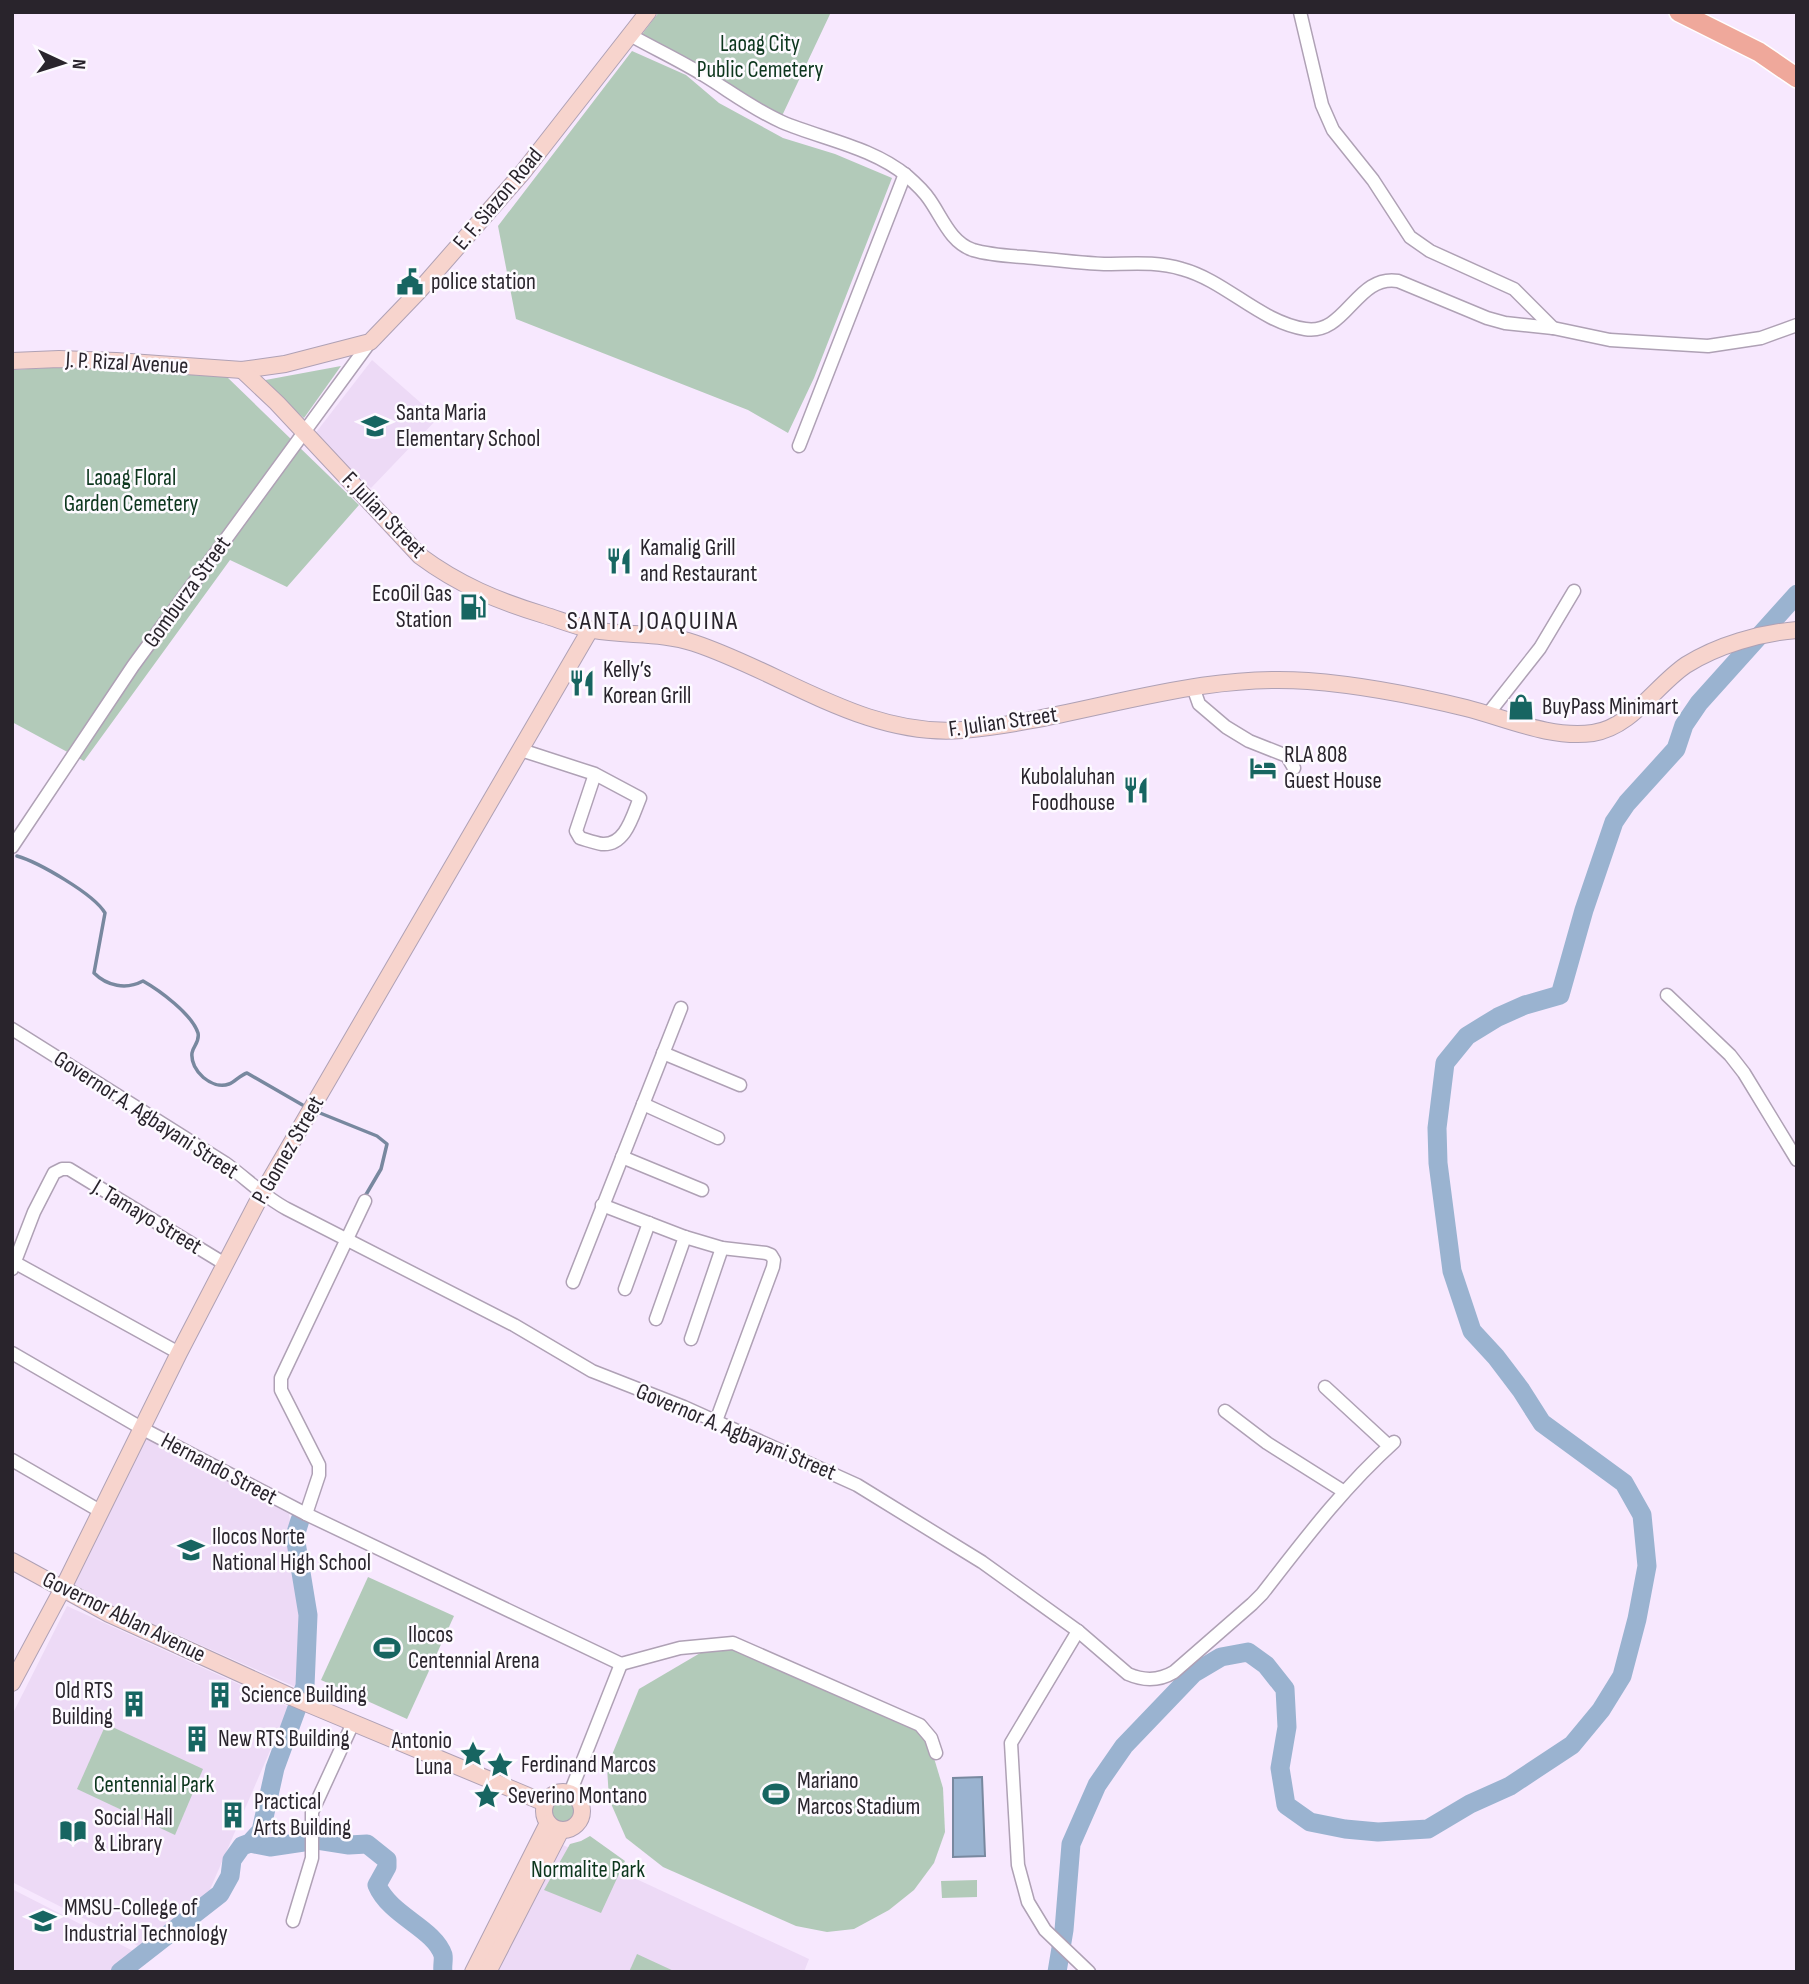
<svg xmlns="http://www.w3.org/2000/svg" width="1809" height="1984" font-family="'Sofia Sans Condensed',sans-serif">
<rect width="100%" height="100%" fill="#f7e8fe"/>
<g fill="#eddaf6">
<polygon points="372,360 438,418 371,488 314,435"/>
<polygon points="143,1433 289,1513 305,1653 300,1689 72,1588"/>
<polygon points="67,1606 289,1707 205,1901 138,1946 12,1882 12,1715"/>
<polygon points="563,1845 809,1959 804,1972 495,1972"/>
<polygon points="12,1889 137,1953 112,1972 12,1972"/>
</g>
<g fill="#b2cab9">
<polygon points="659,12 831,12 781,118 729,90 689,59 640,37"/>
<polygon points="632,51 686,75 719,103 783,138 835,154 892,178 814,378 788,433 748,410 516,319 498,226"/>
<polygon points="341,366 304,418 260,381"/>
<polygon points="61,367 227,377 359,505 287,587 230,560 84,761 12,722 12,370"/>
<polygon points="368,1577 454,1616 407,1719 321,1680"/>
<polygon points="732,1648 913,1726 931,1748 943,1788 945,1832 934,1863 914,1890 889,1910 854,1929 827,1932 796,1926 663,1867 626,1838 609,1799 607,1767 639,1689 707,1649"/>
<polygon points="106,1724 203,1769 175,1835 77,1789"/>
<circle cx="563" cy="1811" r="16"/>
<polygon points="590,1836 625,1861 601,1913 544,1890 570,1844 581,1841"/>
<polygon points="977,1880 977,1897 942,1898 941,1881"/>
<polygon points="637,1954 676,1972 629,1972"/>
</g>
<polygon fill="#9ab3d0" stroke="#78889f" stroke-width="2" points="982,1777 985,1856 953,1857 953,1778"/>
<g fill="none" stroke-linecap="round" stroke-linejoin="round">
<g stroke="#78889f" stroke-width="3.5">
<path d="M17,856C38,862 94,894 105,913L94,973C107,986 126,990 143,981C159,990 192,1014 198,1033C200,1042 193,1046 192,1053C190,1071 212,1090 229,1084C235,1082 240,1075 247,1073L306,1107"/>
<polyline points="320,1113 377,1136 387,1144 381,1169 364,1198"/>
</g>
<g stroke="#9ab3d0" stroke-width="19">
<path d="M250,1843L270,1847L317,1840L349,1845L367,1844L387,1860V1867L377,1885C390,1916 434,1928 443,1955C444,1960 442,1966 443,1972"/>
<polyline points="120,1972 220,1894 230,1876 232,1860 242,1846 250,1843 261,1831 275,1768 305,1686 308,1615 295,1536 300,1520"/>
<polyline points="1057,1972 1064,1930 1071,1844 1097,1785 1124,1746 1194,1673 1221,1657 1248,1652 1266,1665 1285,1689 1287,1727 1280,1768 1286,1805 1310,1822 1345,1829 1378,1832 1428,1829 1470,1804 1510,1786 1572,1745 1601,1710 1622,1676 1637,1619 1647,1566 1642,1515 1624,1483 1542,1423 1521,1390 1496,1357 1472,1331 1452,1271 1438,1163 1437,1128 1445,1063 1467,1036 1498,1017 1525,1005 1560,995 1584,910 1614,822 1627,803 1676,749 1684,725 1699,703 1797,594"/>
</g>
<g stroke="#afa1b5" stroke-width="15">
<g id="street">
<polyline points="1300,12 1322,105 1333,130 1373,180 1410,237 1430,251 1514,289 1553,328"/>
<path d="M630,35C655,49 681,61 705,76C731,92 753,109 782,122C822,139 872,147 907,176C915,183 923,190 929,199C942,217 950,242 973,250C993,256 1015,256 1035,258C1058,260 1081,263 1104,264C1130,264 1156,261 1182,269C1226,281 1260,322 1305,329C1346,336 1356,274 1398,281L1487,318L1505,323L1553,328L1610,340L1708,346L1761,338L1797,325"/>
<polyline points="799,446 905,174"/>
<polyline points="1193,687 1199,704 1226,727 1249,741 1287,756 1294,768"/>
<polyline points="1488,714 1540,648 1574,591"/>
<path d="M521,750L595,774L640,798C633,814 626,846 602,844C595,843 587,840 580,838L576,831L595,774"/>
<polyline points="12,847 133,666 370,342"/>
<polyline points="1667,995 1730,1055 1744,1073 1797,1160"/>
<path d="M12,1029L225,1163C246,1178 264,1197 287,1209L514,1325L592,1371L684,1407L857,1485L982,1562L1078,1631L1128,1674C1144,1681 1159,1681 1174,1672L1252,1604L1262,1594C1304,1540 1343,1488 1394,1442"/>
<polyline points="663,1053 740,1085"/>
<polyline points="643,1104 718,1138"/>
<polyline points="622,1157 702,1190"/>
<polyline points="602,1205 685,1237 722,1248 766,1253 771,1255 774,1260 773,1267 716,1421"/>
<polyline points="12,1261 179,1353"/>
<polyline points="12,1269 34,1212 54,1173 62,1169 69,1169 225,1264"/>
<polyline points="573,1282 681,1008"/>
<polyline points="625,1289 649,1223"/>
<polyline points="656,1319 685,1237"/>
<polyline points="691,1339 722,1248"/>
<polyline points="12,1353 143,1429 306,1514 621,1664"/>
<polyline points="1325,1387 1389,1446"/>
<polyline points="1225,1411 1267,1443 1343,1491"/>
<polyline points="12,1460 100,1511"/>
<polyline points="306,1514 319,1475 319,1465 281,1390 281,1378 365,1201"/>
<polyline points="1078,1631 1011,1743 1018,1865 1028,1902 1045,1930 1089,1972"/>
<polyline points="621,1664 680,1648 733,1643 920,1725 931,1738 936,1753"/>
<polyline points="570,1793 621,1664"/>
<polyline points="293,1921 312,1858 312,1812 353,1723"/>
</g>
</g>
<g stroke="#afa1b5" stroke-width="18">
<g id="secondary">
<polyline points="12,361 59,359 116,361 242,370 285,364 370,342 418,292 523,172 648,12"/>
<path d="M242,370L277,403L420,556C459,585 498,601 544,615C560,620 577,627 593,630C626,636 662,632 694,643C782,672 865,738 962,730C1078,720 1189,672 1308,681C1361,685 1413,695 1466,708C1506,718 1550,739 1593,733C1632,727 1655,686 1686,665C1718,645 1760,633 1797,630"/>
<polyline points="12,1561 109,1614 294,1698 545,1803"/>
<polyline points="12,1683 63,1588 179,1353 260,1197 590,630"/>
<circle cx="563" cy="1811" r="19"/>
<polyline points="473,1972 548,1823"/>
<polyline points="488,1972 561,1830"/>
</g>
</g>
<g stroke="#fff" stroke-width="22">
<polyline id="primary" points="1679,12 1759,52 1797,78"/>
</g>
<use href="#street" stroke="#fff" stroke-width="12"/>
<use href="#secondary" stroke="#f7d4cd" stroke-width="16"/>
<use href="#primary" stroke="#efa89b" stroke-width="19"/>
</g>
<defs>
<g id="civic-bare" transform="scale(2.1)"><path d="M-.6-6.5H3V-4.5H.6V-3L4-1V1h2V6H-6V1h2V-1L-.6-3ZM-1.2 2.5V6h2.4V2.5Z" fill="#176561" stroke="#fdfaff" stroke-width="2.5" paint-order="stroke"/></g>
<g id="school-bare" transform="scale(2.1)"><path d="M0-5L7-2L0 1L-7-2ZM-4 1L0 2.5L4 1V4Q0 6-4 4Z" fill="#176561" stroke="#fdfaff" stroke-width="2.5" paint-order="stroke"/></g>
<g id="restaurant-bare" transform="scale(2.1)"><path d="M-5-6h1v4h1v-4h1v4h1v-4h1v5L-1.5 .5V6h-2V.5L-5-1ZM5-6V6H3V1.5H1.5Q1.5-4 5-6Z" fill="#176561" stroke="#fdfaff" stroke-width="2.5" paint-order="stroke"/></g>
<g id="fuel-bare" transform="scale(2.1)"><path d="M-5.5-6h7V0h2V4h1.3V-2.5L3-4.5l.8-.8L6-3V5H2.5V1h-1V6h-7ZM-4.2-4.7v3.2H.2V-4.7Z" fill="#176561" stroke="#fdfaff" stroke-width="2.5" paint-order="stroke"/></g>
<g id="shop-bare" transform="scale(2.1)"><path d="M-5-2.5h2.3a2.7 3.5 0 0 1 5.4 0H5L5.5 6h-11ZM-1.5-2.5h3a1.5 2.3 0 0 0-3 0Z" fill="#176561" stroke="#fdfaff" stroke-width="2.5" paint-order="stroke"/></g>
<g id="hotel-bare" transform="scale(2.1)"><path d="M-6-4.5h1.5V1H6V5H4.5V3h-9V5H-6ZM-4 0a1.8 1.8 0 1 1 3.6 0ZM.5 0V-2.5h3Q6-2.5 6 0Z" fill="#176561" stroke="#fdfaff" stroke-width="2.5" paint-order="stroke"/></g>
<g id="stadium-bare" transform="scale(2.1)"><path d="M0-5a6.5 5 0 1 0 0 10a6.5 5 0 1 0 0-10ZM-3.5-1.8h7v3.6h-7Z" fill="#176561" stroke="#fdfaff" stroke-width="2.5" paint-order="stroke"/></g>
<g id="building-bare" transform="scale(2.1)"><path d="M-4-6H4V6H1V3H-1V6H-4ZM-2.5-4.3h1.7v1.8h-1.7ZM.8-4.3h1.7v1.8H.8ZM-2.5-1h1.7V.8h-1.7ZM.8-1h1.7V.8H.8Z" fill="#176561" stroke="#fdfaff" stroke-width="2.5" paint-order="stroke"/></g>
<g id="sight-bare" transform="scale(2.1)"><path d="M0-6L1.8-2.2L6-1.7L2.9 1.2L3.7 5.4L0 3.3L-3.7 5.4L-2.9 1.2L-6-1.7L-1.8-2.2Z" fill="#176561" stroke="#fdfaff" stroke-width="2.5" paint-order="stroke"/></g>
<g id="library-bare" transform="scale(2.1)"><path d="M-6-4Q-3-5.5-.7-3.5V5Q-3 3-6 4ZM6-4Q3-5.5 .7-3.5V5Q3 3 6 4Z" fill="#176561" stroke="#fdfaff" stroke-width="2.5" paint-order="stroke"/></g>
</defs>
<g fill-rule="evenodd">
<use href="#civic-bare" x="410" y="282"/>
<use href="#school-bare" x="375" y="426"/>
<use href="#restaurant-bare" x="619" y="561"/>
<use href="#fuel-bare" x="473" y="607"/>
<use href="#restaurant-bare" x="582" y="683"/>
<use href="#shop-bare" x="1521" y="707"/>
<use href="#hotel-bare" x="1263" y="768"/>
<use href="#restaurant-bare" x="1136" y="790"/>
<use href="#school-bare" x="191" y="1550"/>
<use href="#stadium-bare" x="387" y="1648"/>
<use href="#building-bare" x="220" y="1695"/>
<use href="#building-bare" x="134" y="1704"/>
<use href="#building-bare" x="197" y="1739"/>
<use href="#sight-bare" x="473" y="1754"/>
<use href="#sight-bare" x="500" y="1765"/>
<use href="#stadium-bare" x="776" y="1794"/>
<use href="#sight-bare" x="487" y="1796"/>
<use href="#building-bare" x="233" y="1815"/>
<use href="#library-bare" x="73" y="1831"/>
<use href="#school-bare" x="43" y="1921"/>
</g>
<g text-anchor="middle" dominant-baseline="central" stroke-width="5" stroke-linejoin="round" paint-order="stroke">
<g font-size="23" fill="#0c361d" stroke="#fdfaff">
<text x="760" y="44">Laoag City<tspan x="760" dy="26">Public Cemetery</tspan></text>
<text x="131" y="478">Laoag Floral<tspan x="131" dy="26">Garden Cemetery</tspan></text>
<text x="154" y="1785">Centennial Park</text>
<text x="588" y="1870">Normalite Park</text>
</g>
<g font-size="23" fill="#29242c" stroke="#fdfaff">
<text transform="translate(498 199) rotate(-50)">E. F. Siazon Road</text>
<text transform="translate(127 363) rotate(3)">J. P. Rizal Avenue</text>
<text transform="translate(384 515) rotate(46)">F. Julian Street</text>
<text transform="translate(187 592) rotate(-54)">Gomburza Street</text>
<text transform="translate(1003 722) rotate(-8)">F. Julian Street</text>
<text transform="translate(146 1115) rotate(33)">Governor A. Agbayani Street</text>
<text transform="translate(288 1150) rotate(-60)">P. Gomez Street</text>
<text transform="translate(147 1217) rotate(31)">J. Tamayo Street</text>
<text transform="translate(736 1432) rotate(23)">Governor A. Agbayani Street</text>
<text transform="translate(219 1469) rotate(28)">Hernando Street</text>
<text transform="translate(124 1617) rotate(26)">Governor Ablan Avenue</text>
</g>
<g font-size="23" fill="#29242c" stroke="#fdfaff" text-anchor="start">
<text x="431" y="282">police station</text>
<text x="396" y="413">Santa Maria<tspan x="396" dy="26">Elementary School</tspan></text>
<text x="640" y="548">Kamalig Grill<tspan x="640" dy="26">and Restaurant</tspan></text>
<text x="452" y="594" text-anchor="end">EcoOil Gas<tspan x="452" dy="26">Station</tspan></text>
<text x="603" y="670">Kelly’s<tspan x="603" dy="26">Korean Grill</tspan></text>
<text x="1542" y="707">BuyPass Minimart</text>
<text x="1284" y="755">RLA 808<tspan x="1284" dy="26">Guest House</tspan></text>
<text x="1115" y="777" text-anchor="end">Kubolaluhan<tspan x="1115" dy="26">Foodhouse</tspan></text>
<text x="212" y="1537">Ilocos Norte<tspan x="212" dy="26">National High School</tspan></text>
<text x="408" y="1635">Ilocos<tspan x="408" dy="26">Centennial Arena</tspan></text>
<text x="113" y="1691" text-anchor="end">Old RTS<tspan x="113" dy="26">Building</tspan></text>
<text x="241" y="1695">Science Building</text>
<text x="218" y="1739">New RTS Building</text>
<text x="452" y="1741" text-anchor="end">Antonio<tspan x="452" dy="26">Luna</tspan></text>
<text x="521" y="1765">Ferdinand Marcos</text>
<text x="797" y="1781">Mariano<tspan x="797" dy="26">Marcos Stadium</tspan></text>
<text x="508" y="1796">Severino Montano</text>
<text x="254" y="1802">Practical<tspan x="254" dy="26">Arts Building</tspan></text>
<text x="94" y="1818">Social Hall<tspan x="94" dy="26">&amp; Library</tspan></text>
<text x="64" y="1908">MMSU-College of<tspan x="64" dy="26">Industrial Technology</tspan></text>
</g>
<g font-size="26" letter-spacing="2" fill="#29242c" stroke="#fdfaff">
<text x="653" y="621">SANTA JOAQUINA</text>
</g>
</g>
<rect width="1809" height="1984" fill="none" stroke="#29242c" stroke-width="28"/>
<g transform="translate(63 63) rotate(94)" stroke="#fdfaff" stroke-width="5" paint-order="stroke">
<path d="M0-5L12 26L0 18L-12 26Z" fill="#29242c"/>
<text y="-10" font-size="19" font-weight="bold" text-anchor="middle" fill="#29242c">N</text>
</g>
</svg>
